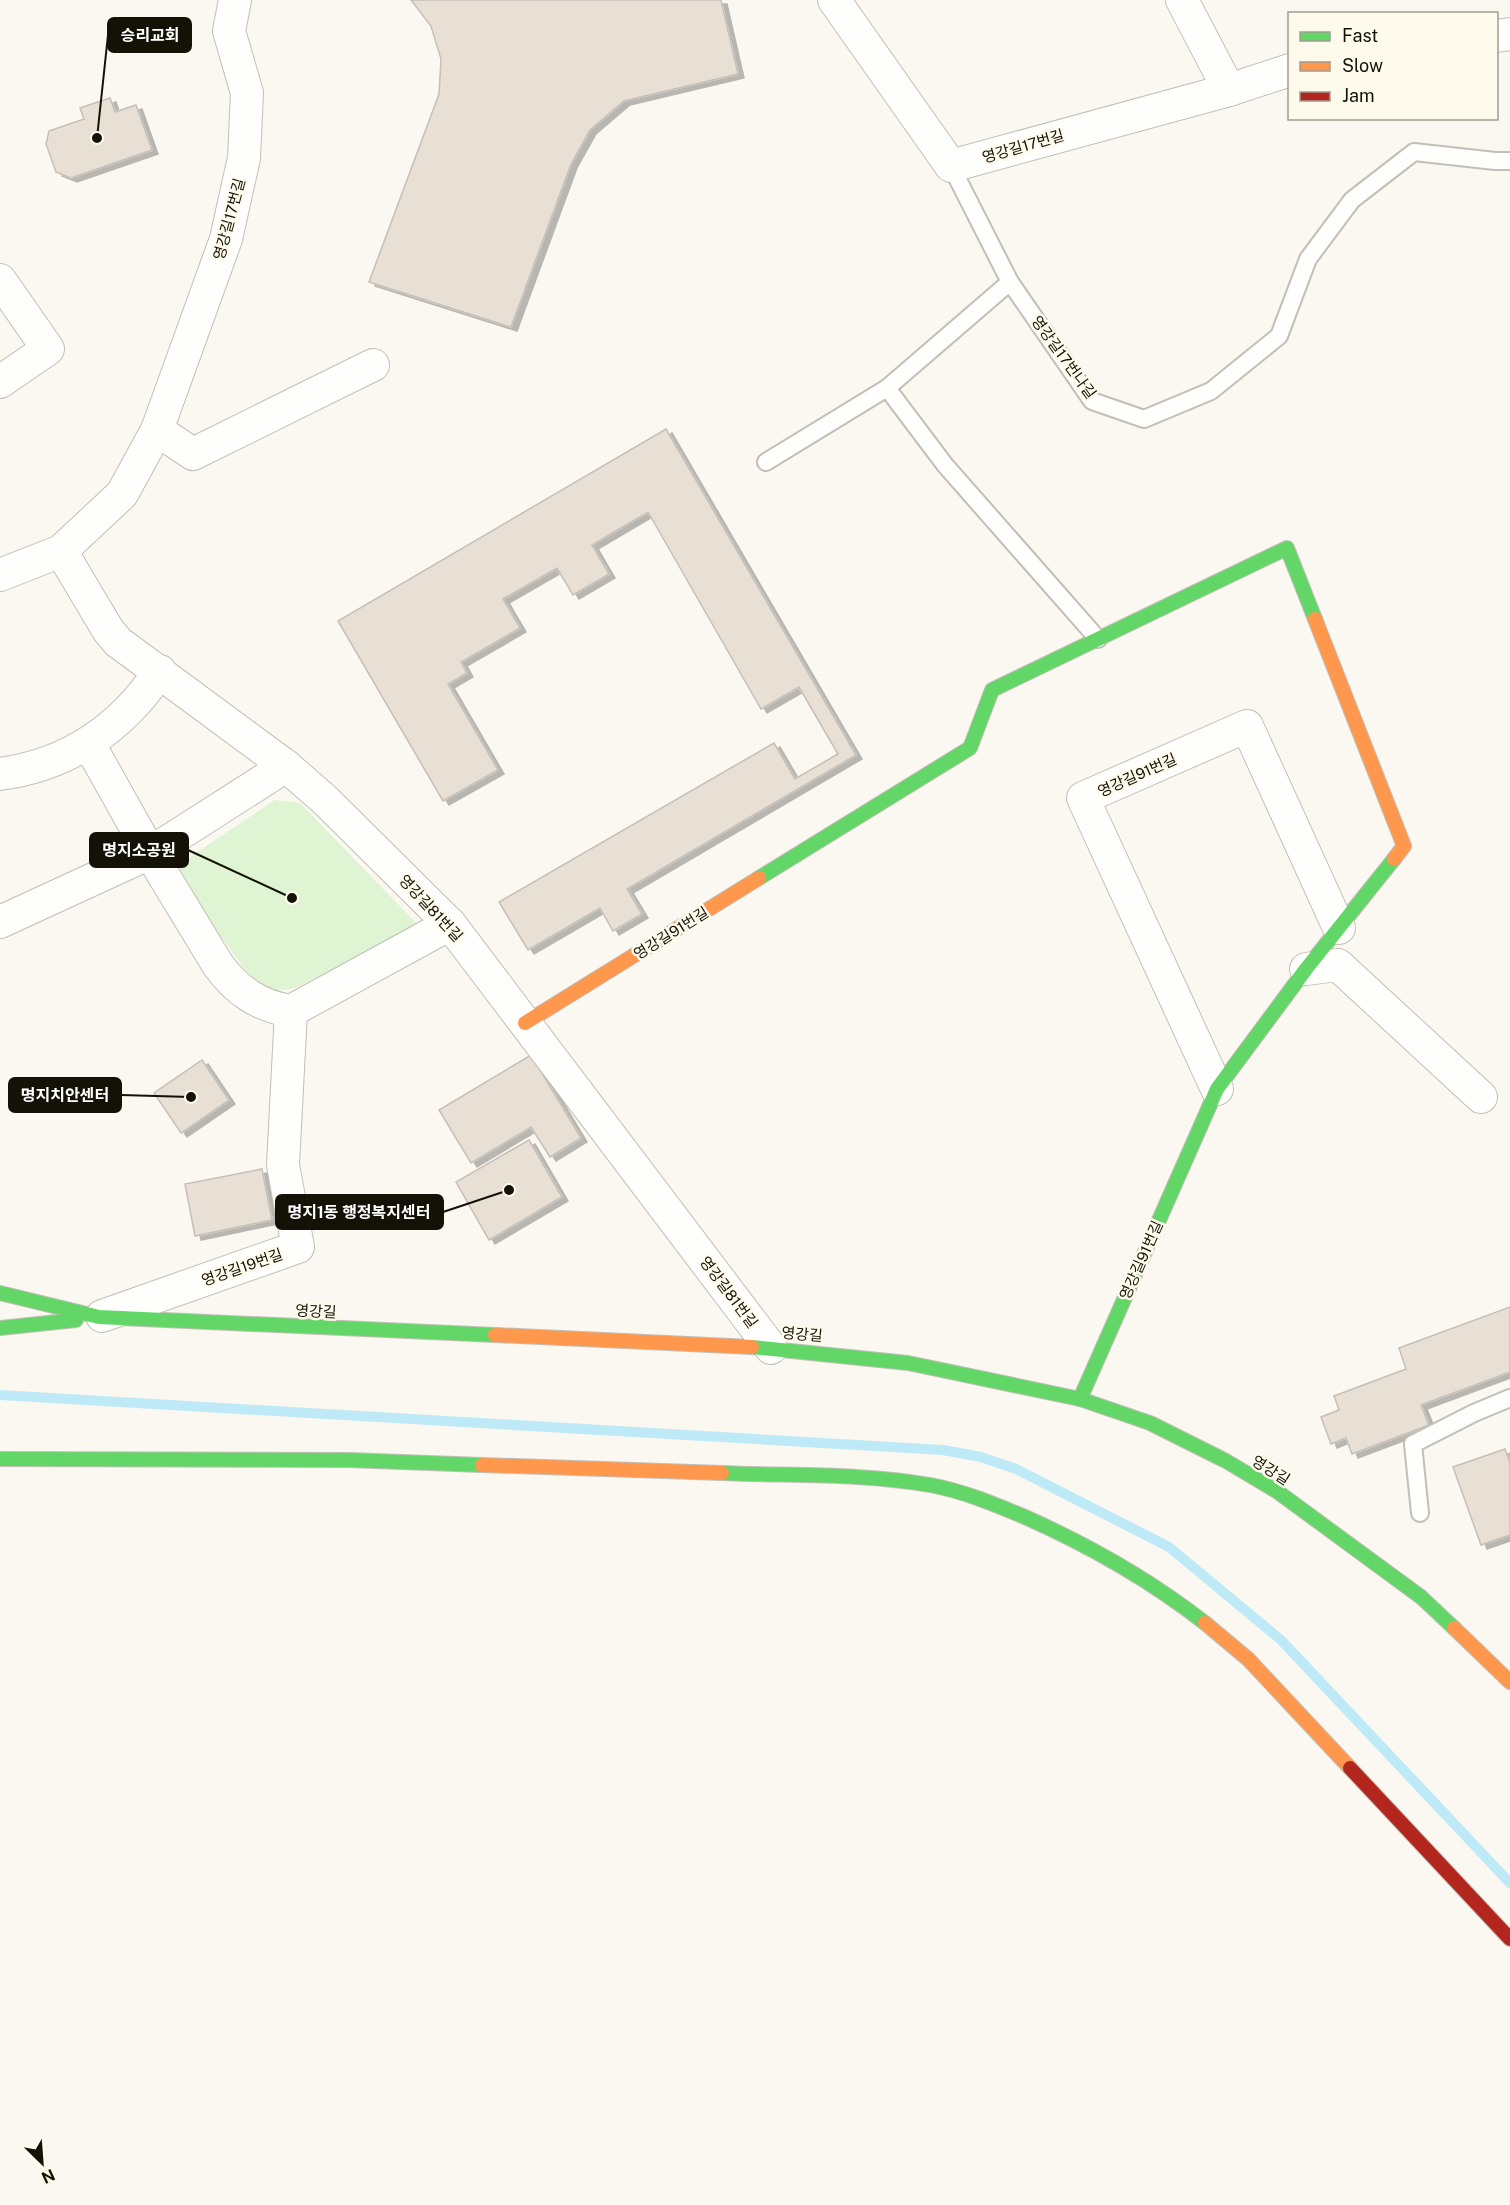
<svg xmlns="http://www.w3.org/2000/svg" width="1510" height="2205" font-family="'Public Sans','Noto Sans KR',sans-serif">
<defs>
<filter id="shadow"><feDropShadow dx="6" dy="4" stdDeviation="0" flood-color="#0004"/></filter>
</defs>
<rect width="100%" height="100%" fill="#faf8f1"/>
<path fill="#def4d2" d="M275,800L300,803L419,926L297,987C270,995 265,989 246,971L172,869Z"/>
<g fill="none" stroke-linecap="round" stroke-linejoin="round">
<polyline stroke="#bee9f7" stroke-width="10" points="0,1395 943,1450 981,1457 1016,1469 1169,1547 1281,1640 1510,1883"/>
</g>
<g fill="#e9e0d5" stroke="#c5bfb8" stroke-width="1.5" filter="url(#shadow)">
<polygon points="411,0 721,0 738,74 624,101 590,130 571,164 511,327 369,282 439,94 441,59 431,26"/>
<polygon points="110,98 115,112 136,105 152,150 71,178 56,172 46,144 49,131 84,119 80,108"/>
<polygon points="666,429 856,755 627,889 642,914 613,931 600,908 528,950 499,902 774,743 795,779 838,754 799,687 761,709 648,512 592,545 609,574 573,595 557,568 503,599 520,628 461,662 467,673 448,684 498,770 443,801 338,621"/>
<polygon points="531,1055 581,1138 550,1157 531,1127 471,1163 439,1110"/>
<polygon points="202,1060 229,1100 181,1133 154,1093"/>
<polygon points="529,1140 562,1197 489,1240 456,1182"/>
<polygon points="262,1169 272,1220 195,1236 185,1184"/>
<polygon points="1510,1307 1510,1372 1421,1405 1429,1425 1352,1454 1346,1438 1331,1444 1321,1417 1339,1410 1334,1396 1406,1369 1399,1348"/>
<polygon points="1505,1449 1510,1463 1510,1535 1481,1545 1453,1467"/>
</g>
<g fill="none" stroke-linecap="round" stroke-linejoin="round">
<g stroke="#c1bfb6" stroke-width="20">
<g id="lane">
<polyline points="951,166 1010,282 1092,401 1144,419 1211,391 1279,336 1308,259 1352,200 1414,152 1495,161 1510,161"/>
<polyline points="887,388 945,465 1098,639"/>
<polyline points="766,462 887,388 1010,282"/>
<polyline points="1420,1513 1413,1444 1474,1413 1510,1398"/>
</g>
</g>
<g stroke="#c1bfb6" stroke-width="34">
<g id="street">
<polyline points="834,0 951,166 1229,90 1290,70"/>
<polyline points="1182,0 1229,90"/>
<polyline points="1496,36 1510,34"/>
<polyline points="0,280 48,349 0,382"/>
<polyline points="157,430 193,454 373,365"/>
<polyline points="61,551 108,630 118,642 286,766 325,800 450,924 771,1348"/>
<polyline points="0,575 61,551 122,494 157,430 226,239 244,158 247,93 229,31 235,0"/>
<path d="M89,744L150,853L218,965C237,991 259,1006 291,1011L450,924"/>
<path d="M0,774C68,765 122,728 160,671"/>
<polyline points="0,922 150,853 286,766"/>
<polyline points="1306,969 1338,965 1481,1097"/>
<polyline points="1217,1089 1083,798 1247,726 1339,928"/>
<polyline points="102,1316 298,1247 283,1165 291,1011"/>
</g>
</g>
<g stroke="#c1bfb6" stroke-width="16">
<g id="fast">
<polyline points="759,878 970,748 992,690 1287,548 1315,619"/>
<polyline points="0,1293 99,1317 495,1335"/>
<polyline points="0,1328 76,1320"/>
<polyline points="752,1347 908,1363 1080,1399 1150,1423 1226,1461 1278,1492 1421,1597 1454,1628"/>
<polyline points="1080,1399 1217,1089 1306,969 1394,859"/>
<polyline points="0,1459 348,1460 482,1465"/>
<path d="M722,1473C790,1476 863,1473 930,1485C963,1491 994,1504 1025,1517C1088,1545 1150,1580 1205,1623"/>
</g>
</g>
<g stroke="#c1bfb6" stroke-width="16">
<g id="slow">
<polyline points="1315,619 1404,846 1394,859"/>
<polyline points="525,1023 759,878"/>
<polyline points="495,1335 752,1347"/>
<polyline points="482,1465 722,1473"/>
<polyline points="1205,1623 1248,1659 1350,1768"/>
<polyline points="1454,1628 1510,1682"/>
</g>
</g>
<g stroke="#c1bfb6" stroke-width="16">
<polyline id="jam" points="1350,1768 1510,1939"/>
</g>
<use href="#lane" stroke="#fefefd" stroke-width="16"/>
<use href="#street" stroke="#fefefd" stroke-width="32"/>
<use href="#fast" stroke="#63d668" stroke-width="14"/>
<use href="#slow" stroke="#ff974d" stroke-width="14"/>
<use href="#jam" stroke="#b3261e" stroke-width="14"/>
</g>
<g text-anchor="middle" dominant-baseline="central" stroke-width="5" stroke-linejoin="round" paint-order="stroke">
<g font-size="15" fill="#141106" stroke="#fefbed">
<text transform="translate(1023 146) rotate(-16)">영강길17번길</text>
<text transform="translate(229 219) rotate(-75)">영강길17번길</text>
<text transform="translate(1064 357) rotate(54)">영강길17번나길</text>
<text transform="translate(1137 775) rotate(-24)">영강길91번길</text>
<text transform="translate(431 908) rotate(47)">영강길81번길</text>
<text transform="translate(671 933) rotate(-32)">영강길91번길</text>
<text transform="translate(1141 1260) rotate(-66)">영강길91번길</text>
<text transform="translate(242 1267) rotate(-19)">영강길19번길</text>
<text transform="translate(729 1292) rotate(53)">영강길81번길</text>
<text transform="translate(316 1311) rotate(3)">영강길</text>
<text transform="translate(802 1334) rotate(5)">영강길</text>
<text transform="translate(1271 1470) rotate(32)">영강길</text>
</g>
</g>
<path fill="none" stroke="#141106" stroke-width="2" d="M97 138L108 35M292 898L188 850M191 1097L121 1095M509 1190L443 1212"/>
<g fill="#141106" stroke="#fefbed" stroke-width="2">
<circle cx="97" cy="138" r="6"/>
<circle cx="292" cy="898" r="6"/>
<circle cx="191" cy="1097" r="6"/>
<circle cx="509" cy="1190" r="6"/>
</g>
<g fill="#141106" stroke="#141106" stroke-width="2">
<rect x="108" y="18" width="83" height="34" rx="6"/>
<rect x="90" y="833" width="98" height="34" rx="6"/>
<rect x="9" y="1078" width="112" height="34" rx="6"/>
<rect x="276" y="1195" width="167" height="34" rx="6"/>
</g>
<g font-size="16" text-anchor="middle" font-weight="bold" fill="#fff">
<text x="150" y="41">승리교회</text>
<text x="139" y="856">명지소공원</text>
<text x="65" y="1101">명지치안센터</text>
<text x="359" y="1218">명지1동 행정복지센터</text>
</g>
<rect x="1288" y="12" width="210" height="108" fill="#fefbed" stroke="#a09d91" stroke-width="1.5"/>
<rect x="1300" y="32" width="30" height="9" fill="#63d668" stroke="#a09d91" stroke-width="1.5"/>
<text x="1342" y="42" font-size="18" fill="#141106">Fast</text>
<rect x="1300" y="62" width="30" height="9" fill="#ff974d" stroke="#a09d91" stroke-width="1.5"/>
<text x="1342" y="72" font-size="18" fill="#141106">Slow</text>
<rect x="1300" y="92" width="30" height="9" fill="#b3261e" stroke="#a09d91" stroke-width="1.5"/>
<text x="1342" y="102" font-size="18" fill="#141106">Jam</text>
<g transform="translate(42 2163) rotate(155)" stroke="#fefbed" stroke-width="4.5" paint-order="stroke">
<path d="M0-4.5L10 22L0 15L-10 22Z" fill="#141106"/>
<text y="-9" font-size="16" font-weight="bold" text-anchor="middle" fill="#141106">N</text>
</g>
</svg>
